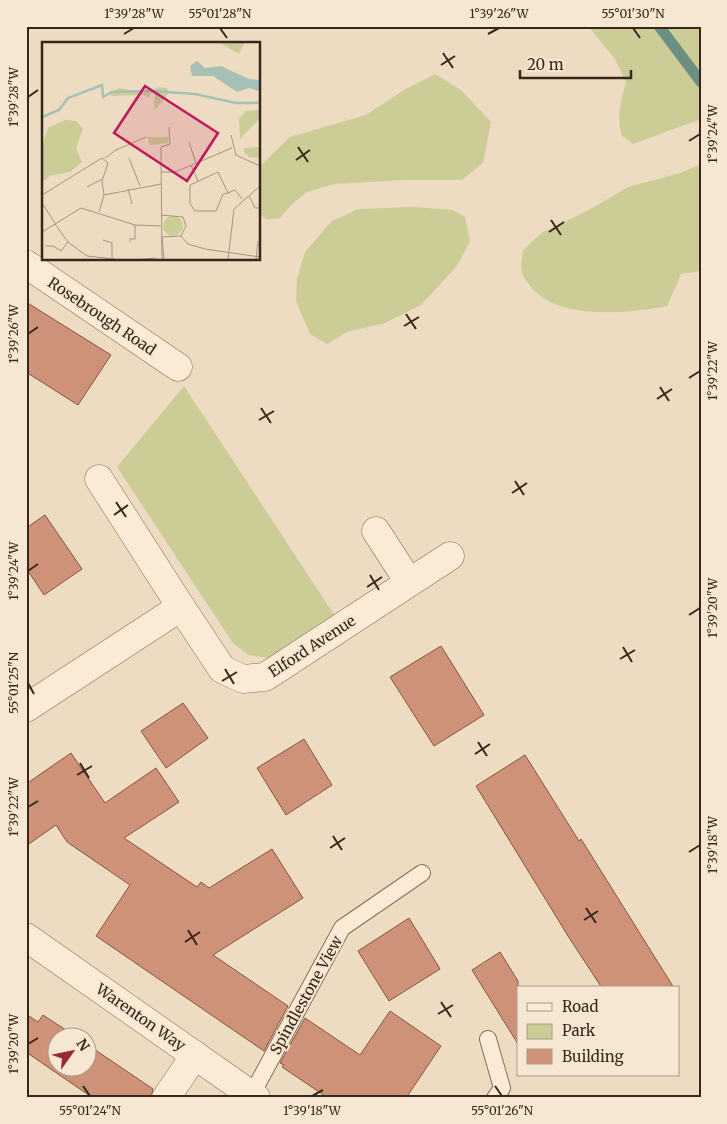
<svg xmlns="http://www.w3.org/2000/svg" width="727" height="1124" font-family="Merriweather,serif">
<rect width="100%" height="100%" fill="#eedcc2"/>
<g fill="#cccc96">
<path d="M588,26H701V119L633,144L622,136C616,117 621,101 626,82L615,59Z"/>
<polygon points="435,74 461,90 491,122 483,163 462,180 403,180 334,184 307,192 291,205 280,218 267,220 259,213 259,167 290,137 366,115 404,90"/>
<path d="M701,164V271L681,274L667,306C628,314 552,321 528,283C526,280 523,277 522,273C520,266 522,257 523,250L543,232L587,211L628,187L680,173Z"/>
<polygon points="414,207 453,210 465,217 470,241 457,266 421,305 385,323 347,332 327,344 310,334 296,301 297,279 305,252 332,221 358,209"/>
<polygon points="184,386 335,616 268,658 248,655 233,643 117,467"/>
</g>
<g fill="none" stroke-linecap="round" stroke-linejoin="round">
<polyline stroke="#6b8f82" stroke-width="11" points="659,26 701,82"/>
</g>
<g fill="#cd9278" stroke="#88543f">
<polygon points="26,302 111,355 78,405 26,372"/>
<polygon points="45,515 82,569 44,595 26,568 26,528"/>
<polygon points="441,646 484,715 434,746 390,677"/>
<polygon points="183,703 208,738 166,768 141,731"/>
<polygon points="304,739 332,785 286,815 257,768"/>
<polygon points="71,753 105,803 156,768 179,802 124,838 197,887 201,882 209,888 272,849 303,898 213,955 288,1006 264,1051 96,936 130,885 67,842 56,825 26,846 26,784"/>
<polygon points="525,755 579,841 581,839 674,988 602,988 568,936 476,786"/>
<polygon points="409,918 440,969 389,1001 358,951"/>
<polygon points="500,952 518,981 518,1044 472,970"/>
<polygon points="390,1011 441,1046 406,1098 328,1098 282,1067 284,1065 280,1063 305,1018 360,1055"/>
<polygon points="26,1014 38,1022 43,1015 75,1036 58,1036 58,1066 88,1066 88,1045 153,1089 151,1098 93,1098 26,1052"/>
</g>
<g fill="none" stroke-linecap="round" stroke-linejoin="round">
<g stroke="#886d59" stroke-width="18">
<g id="lane">
<polyline points="488,1039 502,1088 495,1098"/>
<polyline points="252,1094 342,928 422,873"/>
</g>
</g>
<g stroke="#886d59" stroke-width="29">
<g id="street">
<polyline points="26,264 178,367"/>
<polyline points="99,479 181,607"/>
<polyline points="376,531 409,582"/>
<polyline points="26,708 181,607 222,669 243,679 265,677 450,556"/>
<polyline points="26,937 256,1098"/>
<polyline points="166,1098 195,1055"/>
</g>
</g>
<use href="#lane" stroke="#f9ebd5" stroke-width="16"/>
<use href="#street" stroke="#f9ebd5" stroke-width="28"/>
</g>
<path fill="none" stroke="#38271d" stroke-width="2" d="M220,28L227,38M633,28L640,38M124,34L134,28M488,34L499,28M443,53L453,68M441,65L455,56M28,97L38,90M689,141L700,134M298,147L308,162M296,160L310,150M551,220L561,235M549,232L564,222M406,314L416,329M404,326L419,317M28,334L38,327M689,378L700,371M660,387L669,401M657,399L672,389M261,408L271,423M259,420L274,411M515,481L524,495M512,493L527,483M116,502L126,517M114,515L128,505M28,571L38,564M370,575L379,590M367,587L382,577M689,615L700,608M623,647L632,662M620,659L635,650M225,669L234,684M222,681L237,672M28,683L34,694M478,742L487,756M475,754L490,744M80,763L89,778M77,775L92,766M28,807L38,801M333,836L342,850M330,848L345,838M689,852L700,845M586,908L596,923M584,920L598,911M188,930L197,945M185,942L200,932M441,1002L451,1017M438,1014L453,1005M28,1044L38,1038M83,1086L90,1096M495,1086L502,1096M312,1096L323,1090"/>
<g text-anchor="middle" dominant-baseline="central" stroke-width="4" stroke-linejoin="round" paint-order="stroke">
<g font-size="15" fill="#38271d" stroke="#f6e7d2">
<text transform="translate(102 316) rotate(34)">Rosebrough Road</text>
<text transform="translate(312 646) rotate(-33)">Elford Avenue</text>
<text transform="translate(306 995) rotate(-61)">Spindlestone View</text>
<text transform="translate(141 1017) rotate(35)">Warenton Way</text>
</g>
</g>
<g transform="translate(42 42)">
<rect width="218" height="218" fill="#eedcc2"/>
<path d="M176,0H203L197,12ZM117,45L125,46L127,51L112,69L113,47ZM78,46L92,49L110,47L107,56L102,53L69,54V50ZM217,68V77L198,97L197,76L204,69ZM23,78L34,79L41,87L34,106L40,120L28,130L8,134L0,140V105L6,86ZM105,95H127L126,101L108,103ZM217,105V116L207,115L202,110V106ZM121 184a10 10 0 1 1 20 0a10 10 0 1 1-20 0Z" fill="#cccc96"/>
<path d="M155,19L163,26L179,24L207,37L217,38V49L207,46L195,50L171,34H150L148,24Z" fill="#a5c1b6"/>
<path fill="none" stroke="#a5c1b6" stroke-width="2.5" d="M0,75L17,68L26,56L60,43L61,55L70,50L111,49L153,52L194,61H218"/>
<path fill="none" stroke="#a59480" stroke-width="1" d="M21,0H39M189,93L194,113L218,124M147,100L154,121M63,116L74,108L104,95M87,116L98,144M149,123L156,139M119,130H133L190,106M176,130L186,151L181,152L174,169H153L148,162V143ZM45,145L60,137M86,147L90,162M186,151L193,148L200,157M0,153L60,116L66,121L60,139L62,153M207,154L213,166H218M0,161L13,181M57,170L62,153L119,142M119,173L141,175L144,184L139,194M13,182L26,200L45,214L80,218M0,190L39,166L93,183L119,184M139,194L146,202L163,207L218,215M120,195L122,218M120,195L139,194M61,198L70,201V217M88,200V197H93V183M3,204H11L19,209L26,200M92,218L114,216M120,218L119,105L128,102L127,85M186,218L192,167L218,144M214,218L216,199"/>
<path fill="#c2185b" fill-opacity="0.15" stroke="#c2185b" stroke-width="2.5" d="M103,44L176,91L145,139L72,91Z"/>
<rect width="218" height="218" fill="none" stroke="#38271d" stroke-width="2.5"/>
</g>
<rect width="727" height="1124" fill="none" stroke="#f6e7d2" stroke-width="55"/>
<rect x="517" y="986" width="162" height="90" fill="#f6e7d2" stroke="#aa9a8a"/>
<rect x="527" y="1003" width="25" height="8" fill="#f9ebd5" stroke="#aa9a8a"/>
<text x="562" y="1012" font-size="15" fill="#38271d">Road</text>
<rect x="527" y="1024" width="25" height="15" fill="#cccc96" stroke="#aa9a8a"/>
<text x="562" y="1036" font-size="15" fill="#38271d">Park</text>
<rect x="527" y="1049" width="25" height="15" fill="#cd9278" stroke="#aa9a8a"/>
<text x="562" y="1062" font-size="15" fill="#38271d">Building</text>
<g transform="translate(72 1052) rotate(57)"><circle r="24" fill="#f6e7d2" stroke="#aa9a8a"/>
<path d="M0-4L9 19L0 12L-9 19Z" fill="#982935"/>
<text y="-8" font-size="14" font-weight="bold" text-anchor="middle" fill="#38271d">N</text>
</g>
<path d="M520 70v8h111v-8" fill="none" stroke="#38271d" stroke-width="2.5"/>
<text x="527" y="70" font-size="15" fill="#38271d" stroke="#f6e7d2" stroke-width="4" paint-order="stroke">20 m</text>
<rect x="28" y="28" width="672" height="1068" fill="none" stroke="#38271d" stroke-width="2"/>
<g font-size="12" text-anchor="middle" fill="#38271d">
<text x="134" y="18">1°39'28"W</text>
<text x="220" y="18">55°01'28"N</text>
<text x="499" y="18">1°39'26"W</text>
<text x="633" y="18">55°01'30"N</text>
<text transform="translate(14 97) rotate(-90)" y="4">1°39'28"W</text>
<text transform="translate(713 134) rotate(-90)" y="4">1°39'24"W</text>
<text transform="translate(14 334) rotate(-90)" y="4">1°39'26"W</text>
<text transform="translate(713 371) rotate(-90)" y="4">1°39'22"W</text>
<text transform="translate(14 571) rotate(-90)" y="4">1°39'24"W</text>
<text transform="translate(713 608) rotate(-90)" y="4">1°39'20"W</text>
<text transform="translate(14 683) rotate(-90)" y="4">55°01'25"N</text>
<text transform="translate(14 807) rotate(-90)" y="4">1°39'22"W</text>
<text transform="translate(713 845) rotate(-90)" y="4">1°39'18"W</text>
<text transform="translate(14 1044) rotate(-90)" y="4">1°39'20"W</text>
<text x="90" y="1115">55°01'24"N</text>
<text x="312" y="1115">1°39'18"W</text>
<text x="502" y="1115">55°01'26"N</text>
</g>
</svg>
